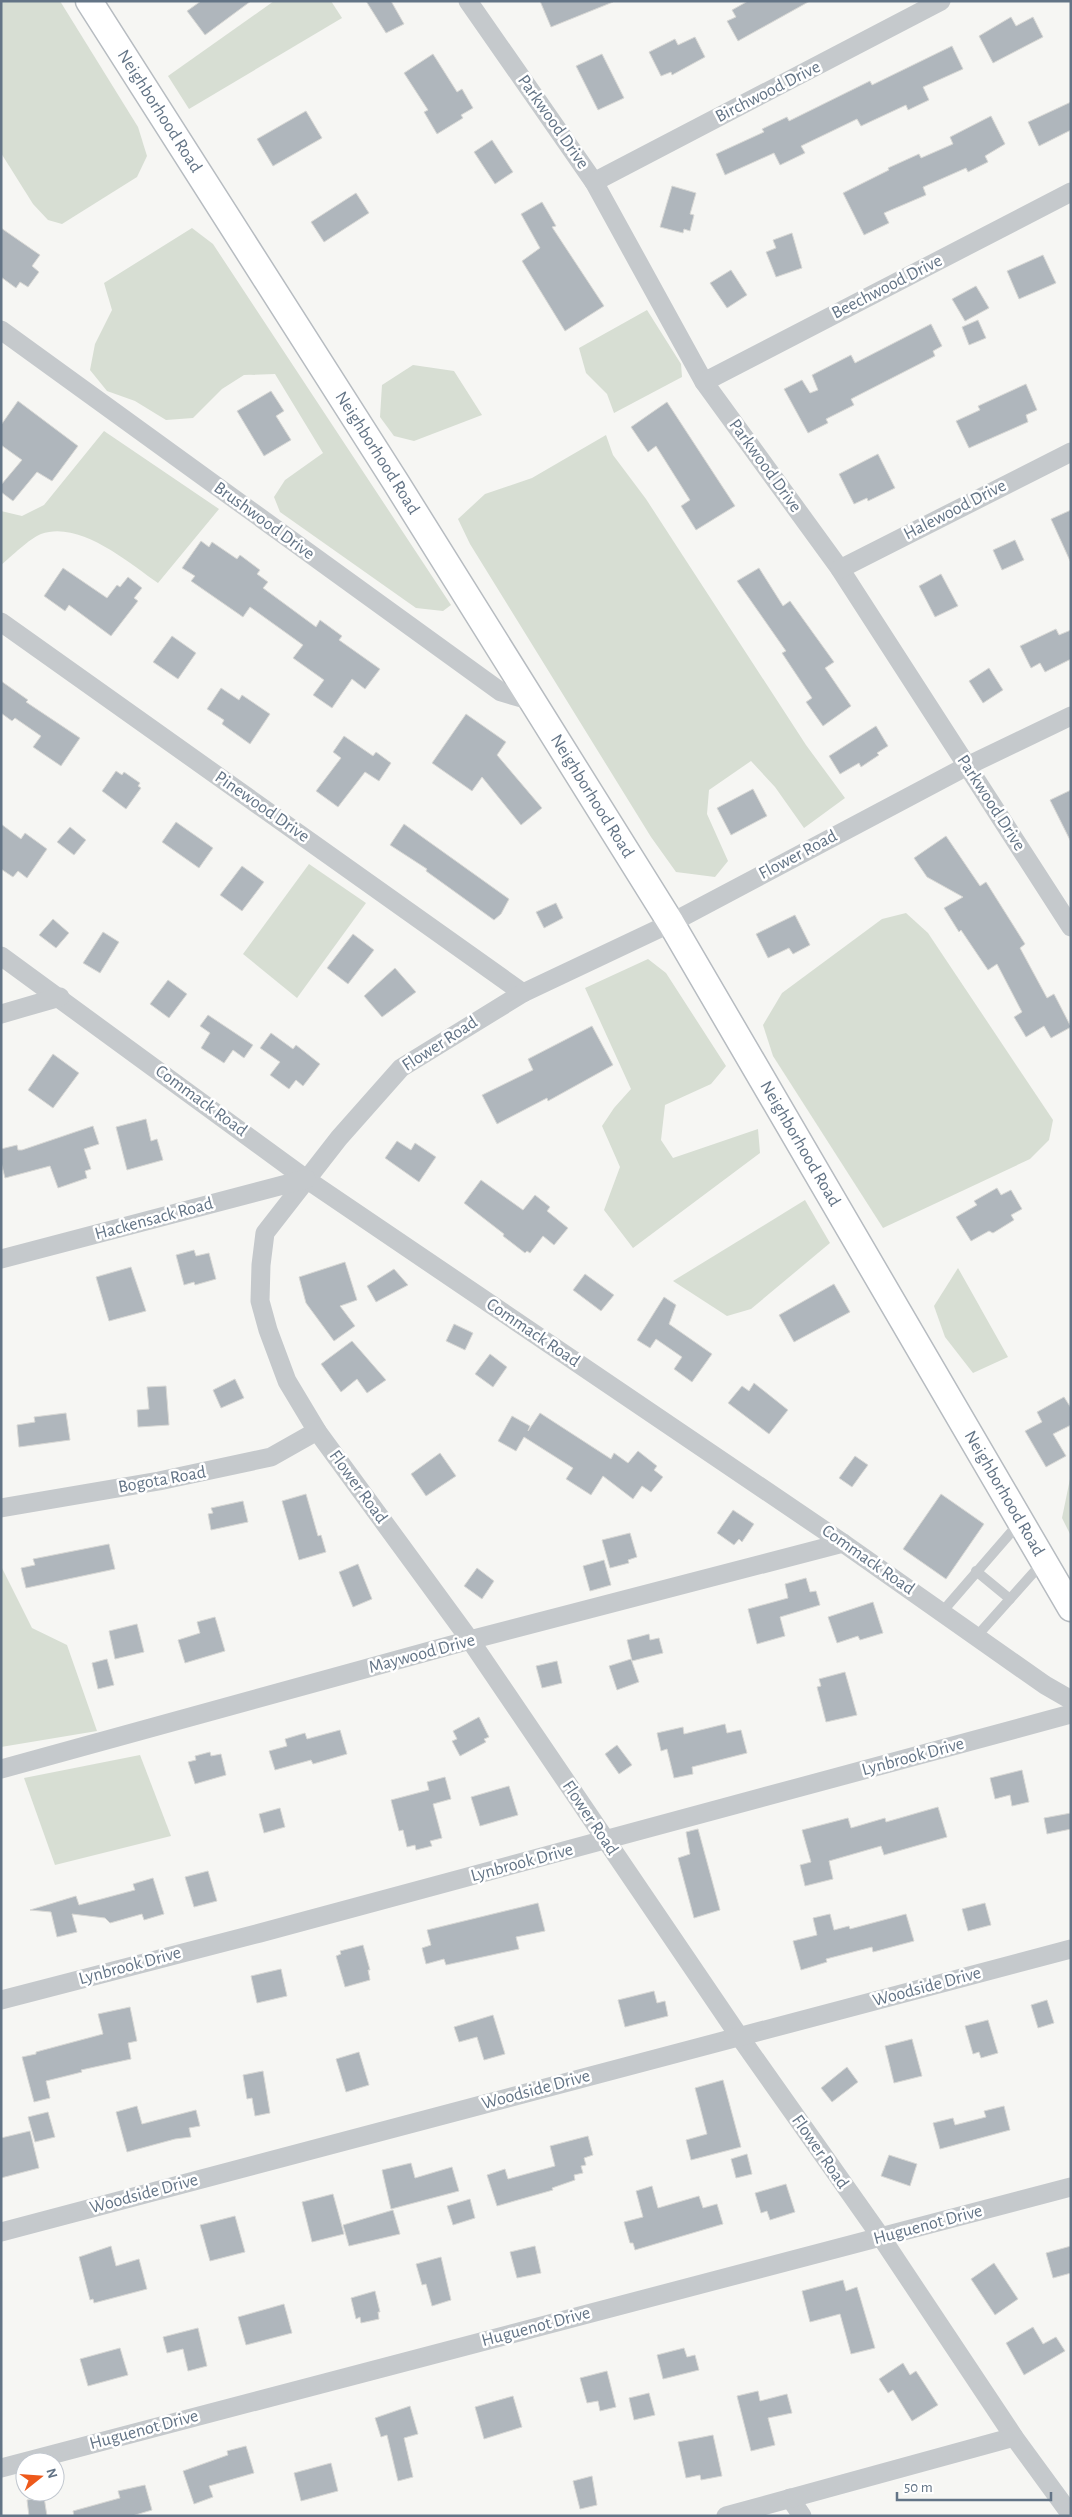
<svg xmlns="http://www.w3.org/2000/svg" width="1072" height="2517" font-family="'Alegreya Sans',sans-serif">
<rect width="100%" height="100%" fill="#f6f6f3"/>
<g fill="#d7ded3">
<polygon points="1,1 60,1 138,127 147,156 137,177 62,224 48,220 33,204 1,153"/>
<polygon points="274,1 331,1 342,18 189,109 168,76"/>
<polygon points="192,228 213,244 451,605 443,611 416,608 280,512 274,497 285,480 323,453 275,374 244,375 222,389 193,418 166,420 135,401 107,391 90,370 95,344 112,310 104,283"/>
<polygon points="647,310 681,364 682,377 614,413 607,394 586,373 579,348"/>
<polygon points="413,365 454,371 482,415 414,441 394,436 380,417 382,385"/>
<path d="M104,431L219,509L158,583C128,562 79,520 41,534C30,538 11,557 1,565V511L22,516L44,505Z"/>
<polygon points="606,435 613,455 646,499 806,745 845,798 804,828 775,787 751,761 709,790 707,814 728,861 715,877 676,872 651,837 470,544 458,519 485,494 532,478"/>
<polygon points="309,864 366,903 297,998 243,954"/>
<polygon points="906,913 928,933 1053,1120 1049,1140 1030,1159 883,1228 773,1056 763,1025 782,993 882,919"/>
<polygon points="648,959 666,973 726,1066 711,1084 665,1105 661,1140 673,1158 758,1129 760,1153 633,1248 604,1210 620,1167 602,1126 614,1108 631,1089 585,988"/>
<polygon points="805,1200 830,1243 751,1309 727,1316 673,1281"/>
<polygon points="958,1268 1008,1357 973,1373 945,1337 934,1306"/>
<polygon points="1070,1479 1071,1479 1071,1536 1062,1518"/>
<polygon points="1,1566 32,1628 67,1645 97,1731 1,1747"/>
<polygon points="140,1755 171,1836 55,1865 24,1778"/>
</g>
<g fill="#afb6bc" stroke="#d8d8d5">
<polygon points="201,1 251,1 205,35 187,11"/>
<polygon points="366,1 391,1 404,24 386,33"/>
<polygon points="540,1 612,1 613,2 551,27"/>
<polygon points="748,1 810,1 738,41 727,21 736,17 732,10"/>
<polygon points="1011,17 1016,26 1033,17 1043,37 993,63 979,36"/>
<polygon points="695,37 705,57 672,75 671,72 661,76 649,52 675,39 678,45"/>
<polygon points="952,46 963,69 923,87 929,100 908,110 906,105 861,126 857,119 801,146 805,153 780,165 774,153 725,175 716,154 764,132 762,129 787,117 789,121 870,81 872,85"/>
<polygon points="433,54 457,92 462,89 473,108 461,115 463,118 437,134 424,112 428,110 404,73"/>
<polygon points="602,54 624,98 598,110 576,66"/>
<polygon points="1071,102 1071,130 1039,146 1028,122"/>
<polygon points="306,111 322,138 273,166 257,139"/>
<polygon points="991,116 1005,144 985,156 988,162 968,172 966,168 923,187 926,195 884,213 889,223 864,235 843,193 889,170 888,168 919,154 921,158 953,144 950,137"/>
<polygon points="492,140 513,172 495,184 474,152"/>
<polygon points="672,186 696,193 690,214 694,215 690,231 684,229 683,233 660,227"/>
<polygon points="356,193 369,213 324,242 311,222"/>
<polygon points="542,202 556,226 552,227 604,306 565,331 522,261 540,248 521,214"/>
<polygon points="1,228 40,255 32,266 39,272 28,287 20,282 16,288 1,277"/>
<polygon points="792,233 802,268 776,277 766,252 776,248 773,240"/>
<polygon points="1043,255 1056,283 1019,299 1007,271"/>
<polygon points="731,270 747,295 727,308 710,283"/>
<polygon points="976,286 989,308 965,321 952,299"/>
<polygon points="978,320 986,338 969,345 962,327"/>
<polygon points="931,324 942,346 933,351 935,356 851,399 854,405 826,419 828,423 808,433 784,389 802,380 810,393 818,390 812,375 851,355 855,363"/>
<polygon points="1026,384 1037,410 1026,415 1028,422 969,448 956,421 980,410 978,406"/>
<polygon points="271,391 284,411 276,416 291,440 264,456 237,411"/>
<polygon points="18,401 78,446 52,481 37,472 13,501 1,492 1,485 22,460 1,445 1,425"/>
<polygon points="667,402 735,506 696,530 681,506 690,500 656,446 648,452 631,427"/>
<polygon points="878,454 895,488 868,501 867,498 854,504 839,474"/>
<polygon points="1071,510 1071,563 1051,519"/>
<polygon points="1015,540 1024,560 1002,570 993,550"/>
<polygon points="201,541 209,547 212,542 237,559 240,555 260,570 257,574 268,582 263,588 316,627 320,620 342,636 339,640 380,669 365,689 352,679 332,708 313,695 324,680 293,658 303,645 250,607 243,617 191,581 195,576 182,568"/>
<polygon points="63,568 107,598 117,585 120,587 128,577 142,588 134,598 138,601 111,636 69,605 65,611 44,596"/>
<polygon points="759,568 783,606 790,601 834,662 825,668 851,706 823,726 806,702 812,698 782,653 786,651 737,581"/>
<polygon points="941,574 958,606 935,617 919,586"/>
<polygon points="1056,629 1059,635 1071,630 1071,659 1045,672 1040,663 1031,668 1020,646"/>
<polygon points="172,636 196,653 178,679 153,662"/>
<polygon points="989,668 1003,690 983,703 969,681"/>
<polygon points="1,681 28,700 26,702 80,738 61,766 33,747 41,736 15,718 12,721 1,713"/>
<polygon points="221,688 239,700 242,695 270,714 250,744 222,724 224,720 207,709"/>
<polygon points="466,714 506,742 497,755 542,808 521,825 482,777 472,791 432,763"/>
<polygon points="876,726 888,746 877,753 879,755 861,767 859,763 840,774 829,756"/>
<polygon points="344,736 373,756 376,752 391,763 379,781 365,772 338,807 316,791 341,758 333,752"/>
<polygon points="116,771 122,775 124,772 140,783 138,786 141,788 126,809 102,791"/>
<polygon points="753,789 767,816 731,835 717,808"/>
<polygon points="1071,790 1071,842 1050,800"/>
<polygon points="176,822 213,848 199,868 162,842"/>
<polygon points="1,824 21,839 25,833 47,849 27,878 18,871 13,877 1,869"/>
<polygon points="404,824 509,899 501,914 494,920 426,871 427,869 390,845"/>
<polygon points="70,827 86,840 74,855 57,842"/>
<polygon points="946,836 980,886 986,882 1025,944 1020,948 1047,998 1054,994 1071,1027 1051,1038 1044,1026 1026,1037 1014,1017 1022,1012 997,964 988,970 961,930 959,932 944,908 963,897 927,877 914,858"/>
<polygon points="242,866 264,882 242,911 220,895"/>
<polygon points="556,903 563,918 544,928 536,912"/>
<polygon points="795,915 810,945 793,954 789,948 768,958 756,934"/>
<polygon points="53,919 69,933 56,948 39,935"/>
<polygon points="103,932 119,942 100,973 83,963"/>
<polygon points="353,934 374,950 348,984 327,968"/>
<polygon points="395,968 416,992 382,1017 364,996"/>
<polygon points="168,980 187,994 169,1018 150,1004"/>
<polygon points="208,1015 253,1045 244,1058 233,1050 224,1063 201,1048 210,1033 200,1026"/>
<polygon points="592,1026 613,1065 548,1101 547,1098 497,1124 482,1095 533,1070 528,1059"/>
<polygon points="271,1033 293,1049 296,1045 320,1064 303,1086 296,1080 289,1089 270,1075 280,1062 260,1048"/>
<polygon points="53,1054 79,1073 53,1108 28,1090"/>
<polygon points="146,1119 151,1141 157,1139 163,1160 127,1170 116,1127"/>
<polygon points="93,1126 99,1144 84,1149 91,1169 85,1171 87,1178 58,1188 50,1166 5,1178 1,1162 1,1149 17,1145 18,1150 22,1150"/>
<polygon points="397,1141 411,1150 415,1143 436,1157 419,1182 385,1158"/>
<polygon points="481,1180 523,1210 535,1195 550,1207 547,1211 568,1228 554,1245 543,1236 530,1253 527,1251 525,1253 503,1236 504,1234 464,1203"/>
<polygon points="997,1188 1001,1195 1011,1190 1022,1209 1011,1215 1014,1220 993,1233 989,1231 971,1241 956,1217 977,1205 974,1201"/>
<polygon points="194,1250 196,1256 209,1253 216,1279 195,1285 194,1282 184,1285 176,1255"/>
<polygon points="345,1262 357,1300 340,1306 355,1326 334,1341 306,1303 299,1277"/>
<polygon points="131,1267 146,1311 109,1321 96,1277"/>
<polygon points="394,1269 408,1285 376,1302 367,1286"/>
<polygon points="585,1274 614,1295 601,1311 573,1290"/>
<polygon points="834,1284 850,1312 794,1342 779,1315"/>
<polygon points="664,1297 676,1305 669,1324 712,1354 692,1382 674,1369 682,1357 656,1339 650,1348 637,1340"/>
<polygon points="454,1324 473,1333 465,1350 446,1341"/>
<polygon points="352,1341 386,1380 367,1393 357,1379 341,1392 321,1364"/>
<polygon points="490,1354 507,1367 493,1387 475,1374"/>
<polygon points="235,1379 244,1398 221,1408 213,1390"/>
<polygon points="754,1383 788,1410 769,1434 728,1403 742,1386 749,1391"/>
<polygon points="166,1386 169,1425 138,1427 137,1410 149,1409 147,1387"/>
<polygon points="1064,1397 1071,1408 1071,1425 1053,1434 1066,1456 1046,1467 1025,1431 1042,1422 1037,1412"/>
<polygon points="66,1413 70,1440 19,1447 17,1425 35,1422 34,1417"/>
<polygon points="540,1413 611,1459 614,1453 628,1463 638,1451 657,1466 654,1470 663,1477 651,1492 642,1486 633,1499 603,1476 591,1495 566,1479 573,1468 524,1437 516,1451 498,1441 512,1416 530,1426 528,1431"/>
<polygon points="440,1453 456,1476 426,1496 411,1474"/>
<polygon points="855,1456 868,1465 852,1487 839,1478"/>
<polygon points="306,1494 318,1536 321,1535 326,1552 299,1560 282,1501"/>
<polygon points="941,1494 984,1524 946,1579 903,1549"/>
<polygon points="243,1501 248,1522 211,1530 208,1514 213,1513 211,1508"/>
<polygon points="733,1510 754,1524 742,1542 739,1539 734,1545 717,1533"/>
<polygon points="630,1533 637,1557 628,1560 629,1563 610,1568 602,1540"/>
<polygon points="109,1544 115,1569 26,1588 21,1568 35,1565 33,1559"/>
<polygon points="604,1560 611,1585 590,1591 583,1566"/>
<polygon points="358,1564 372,1599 353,1607 339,1572"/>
<polygon points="477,1568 494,1581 482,1599 464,1586"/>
<polygon points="806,1578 810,1592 816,1591 820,1605 780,1617 785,1636 757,1644 748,1609 788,1598 785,1584"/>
<polygon points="873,1602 883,1633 860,1640 858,1636 837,1643 828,1617"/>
<polygon points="215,1617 225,1651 185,1663 178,1640 200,1633 197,1622"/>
<polygon points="137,1624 144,1652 115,1659 109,1631"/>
<polygon points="649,1634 650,1640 659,1638 663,1653 632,1661 627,1640"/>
<polygon points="107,1659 114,1685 98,1689 92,1663"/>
<polygon points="631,1659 639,1682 617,1690 609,1666"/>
<polygon points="557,1661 562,1683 542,1688 536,1666"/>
<polygon points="845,1672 857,1715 826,1722 817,1687 821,1686 819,1679"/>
<polygon points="479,1717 489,1737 484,1739 486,1742 460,1756 452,1741 457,1739 453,1731"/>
<polygon points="725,1724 727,1733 741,1730 747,1753 692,1767 693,1774 674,1778 667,1749 661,1751 657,1733 683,1727 684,1734"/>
<polygon points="340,1730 347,1754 313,1764 311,1760 275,1770 269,1751 287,1746 285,1739 305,1733 307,1739"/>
<polygon points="617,1745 632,1765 619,1774 605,1754"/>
<polygon points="210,1752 211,1756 221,1754 226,1775 195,1784 188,1762 196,1760 195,1756"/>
<polygon points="1022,1770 1029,1802 1012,1806 1010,1795 995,1799 990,1778"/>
<polygon points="445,1777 451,1799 433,1804 442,1838 430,1841 432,1846 416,1850 415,1845 407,1847 403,1830 399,1831 391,1800 429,1790 427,1782"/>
<polygon points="509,1786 518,1815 480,1826 471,1797"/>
<polygon points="938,1807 947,1837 884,1855 881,1846 829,1861 833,1879 805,1886 800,1865 811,1862 802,1830 848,1818 851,1828 885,1818 886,1822"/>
<polygon points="280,1808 285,1827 264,1833 259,1814"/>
<polygon points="1071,1813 1071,1829 1047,1834 1044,1818"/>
<polygon points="698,1829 720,1910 694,1918 678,1858 690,1854 686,1832"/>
<polygon points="208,1871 217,1901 194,1907 185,1877"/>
<polygon points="153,1878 164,1914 144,1920 142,1914 110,1923 105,1918 72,1914 77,1932 57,1937 51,1912 30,1910 76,1896 79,1905 135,1890 133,1884"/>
<polygon points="538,1903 545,1931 516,1937 519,1949 446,1965 444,1959 426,1964 422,1948 431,1945 427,1930"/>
<polygon points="985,1903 991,1925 968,1931 962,1909"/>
<polygon points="830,1914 834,1930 849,1926 850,1929 906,1914 914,1941 873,1952 872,1947 826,1959 827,1962 801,1970 793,1941 817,1935 813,1918"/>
<polygon points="363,1945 370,1970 368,1970 370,1980 345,1987 336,1956 341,1954 340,1951"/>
<polygon points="281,1969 287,1996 257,2003 251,1976"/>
<polygon points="654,1991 657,2003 665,2001 668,2016 625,2027 618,2000"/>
<polygon points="1047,2000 1054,2023 1038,2028 1031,2005"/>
<polygon points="130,2007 137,2041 128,2043 131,2059 81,2070 82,2072 46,2081 50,2098 34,2102 22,2057 36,2054 36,2052 103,2034 98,2014"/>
<polygon points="493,2015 505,2054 484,2060 477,2037 459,2042 454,2027"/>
<polygon points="988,2020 998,2053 981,2058 979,2052 973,2054 965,2026"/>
<polygon points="912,2039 922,2076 894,2083 885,2046"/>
<polygon points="359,2052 369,2085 346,2092 336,2059"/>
<polygon points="847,2067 858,2082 832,2102 821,2088"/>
<polygon points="263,2071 270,2113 255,2116 252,2098 247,2099 243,2075"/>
<polygon points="723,2080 741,2147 691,2160 686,2140 707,2134 695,2088"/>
<polygon points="137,2106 142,2124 196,2110 200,2126 189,2128 191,2137 175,2139 127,2152 116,2112"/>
<polygon points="1004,2106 1010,2130 940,2149 933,2123 953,2118 955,2125 986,2117 984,2111"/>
<polygon points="48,2112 55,2137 35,2142 28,2117"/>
<polygon points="30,2131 39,2168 1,2178 1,2138"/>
<polygon points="588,2136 593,2155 584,2158 586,2165 581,2166 583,2173 574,2175 575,2180 552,2188 553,2190 497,2206 487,2175 505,2169 508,2179 555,2166 550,2146"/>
<polygon points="747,2154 752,2174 736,2178 731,2159"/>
<polygon points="889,2155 917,2164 910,2186 881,2176"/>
<polygon points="411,2163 415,2178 452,2167 459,2191 391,2209 382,2170"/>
<polygon points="786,2184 795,2212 770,2220 767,2211 761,2213 755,2193"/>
<polygon points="652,2186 658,2208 699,2196 703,2208 717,2204 723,2224 635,2250 633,2243 630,2243 624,2222 643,2217 636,2191"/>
<polygon points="333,2194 344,2234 312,2242 302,2202"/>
<polygon points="470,2199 475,2218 453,2225 447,2206"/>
<polygon points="393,2210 400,2234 349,2246 343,2225"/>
<polygon points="235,2216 245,2252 210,2261 200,2225"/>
<polygon points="111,2246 116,2266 139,2259 147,2289 94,2303 93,2299 90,2300 79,2257"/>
<polygon points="535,2246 541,2273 517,2278 510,2252"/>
<polygon points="1071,2246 1071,2273 1053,2278 1046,2253"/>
<polygon points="441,2257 451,2300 432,2306 426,2284 422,2285 416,2264"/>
<polygon points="994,2263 1018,2299 995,2315 971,2279"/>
<polygon points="843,2280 846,2291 857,2287 875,2348 851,2354 840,2314 810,2322 802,2291"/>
<polygon points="375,2291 380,2312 378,2312 379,2319 361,2323 360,2317 356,2319 351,2298"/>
<polygon points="284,2304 292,2333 246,2345 238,2317"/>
<polygon points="1033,2327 1043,2344 1056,2337 1065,2351 1024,2375 1006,2343"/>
<polygon points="198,2328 207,2366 188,2371 183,2349 167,2353 163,2337"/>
<polygon points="120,2348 128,2375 88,2386 80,2359"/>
<polygon points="684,2348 687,2357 695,2355 699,2370 663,2379 657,2355"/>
<polygon points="903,2363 910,2375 916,2371 938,2405 912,2421 893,2390 888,2393 879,2379"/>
<polygon points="607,2371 616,2407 600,2411 598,2401 587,2403 580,2378"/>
<polygon points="758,2391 760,2401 787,2394 792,2413 768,2418 775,2445 751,2451 737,2396"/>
<polygon points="649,2393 655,2415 634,2420 629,2398"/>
<polygon points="513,2396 522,2427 484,2439 475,2407"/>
<polygon points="410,2406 418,2434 404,2438 413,2477 398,2481 387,2435 381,2437 375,2418"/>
<polygon points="713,2435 722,2476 701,2480 700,2475 686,2478 678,2442"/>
<polygon points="246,2446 254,2473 209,2486 213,2497 194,2504 183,2471 228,2455 227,2451"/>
<polygon points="331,2463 338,2491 301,2501 294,2473"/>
<polygon points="592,2476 597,2505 580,2509 573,2481"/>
<polygon points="145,2485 152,2510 132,2516 74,2516 73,2511 120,2498 118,2491"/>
<polygon points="44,2497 47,2516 29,2516 27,2500"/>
</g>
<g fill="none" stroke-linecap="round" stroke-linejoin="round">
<g stroke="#b7bcc1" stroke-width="29">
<g id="secondary">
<path id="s1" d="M89,1L395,481L671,923L1071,1608"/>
</g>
</g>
<g stroke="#c5c9cc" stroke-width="10">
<polyline points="976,1571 1010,1599"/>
<polyline points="942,1612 1020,1522"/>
<polyline points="976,1637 1043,1562"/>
</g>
<g stroke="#c5c9cc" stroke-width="19">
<polyline points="468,1 594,182 704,382 840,569 1071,927"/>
<polyline points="594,182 941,1"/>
<polyline points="1,330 501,692 532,701"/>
<polyline points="704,382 1071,192"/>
<polyline points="840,569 1071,452"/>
<polyline points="1,622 523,993"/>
<polyline points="1071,716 967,766 671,923 523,993 401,1068 339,1138 265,1233 261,1265 260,1301 268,1330 287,1381 317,1431 470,1640 739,2036 881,2237 1014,2437 1071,2515"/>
<polyline points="1,956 306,1179 843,1543 1045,1685 1071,1700"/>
<polyline points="1,1014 60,997"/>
<polyline points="1,1259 306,1179"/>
<polyline points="1,1508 159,1481 271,1457 317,1431"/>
<polyline points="1,1769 470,1640 843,1543"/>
<polyline points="1,2000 260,1933 1071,1714"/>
<polyline points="1,2232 1071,1949"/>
<polyline points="1,2468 1071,2187"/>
<polyline points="790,2498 802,2516"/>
<polyline points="726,2516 1014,2437"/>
</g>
<use href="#secondary" stroke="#fff" stroke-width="26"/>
</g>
<g text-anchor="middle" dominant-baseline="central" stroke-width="5" stroke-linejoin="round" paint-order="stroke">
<g font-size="18" fill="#637486" stroke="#fff">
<text transform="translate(768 92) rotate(-27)">Birchwood Drive</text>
<text stroke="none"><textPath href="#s1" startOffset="131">Neighborhood Road</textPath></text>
<text transform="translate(553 122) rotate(55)">Parkwood Drive</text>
<text transform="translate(887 287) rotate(-27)">Beechwood Drive</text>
<text stroke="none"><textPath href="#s1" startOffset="536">Neighborhood Road</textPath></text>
<text transform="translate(765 466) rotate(54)">Parkwood Drive</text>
<text transform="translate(955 510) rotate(-27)">Halewood Drive</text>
<text transform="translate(264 521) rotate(36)">Brushwood Drive</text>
<text stroke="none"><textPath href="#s1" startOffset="941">Neighborhood Road</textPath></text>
<text transform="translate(991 803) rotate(57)">Parkwood Drive</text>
<text transform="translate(262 807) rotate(35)">Pinewood Drive</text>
<text transform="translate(798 855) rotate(-28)">Flower Road</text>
<text transform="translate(440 1044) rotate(-33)">Flower Road</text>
<text transform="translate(201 1101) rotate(36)">Commack Road</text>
<text stroke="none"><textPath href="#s1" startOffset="1346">Neighborhood Road</textPath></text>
<text transform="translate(154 1219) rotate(-15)">Hackensack Road</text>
<text transform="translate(533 1333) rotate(34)">Commack Road</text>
<text transform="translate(162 1480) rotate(-10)">Bogota Road</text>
<text transform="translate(358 1487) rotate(54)">Flower Road</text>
<text stroke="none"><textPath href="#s1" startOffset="1751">Neighborhood Road</textPath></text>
<text transform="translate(868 1560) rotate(35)">Commack Road</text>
<text transform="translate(422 1654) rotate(-15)">Maywood Drive</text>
<text transform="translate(913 1757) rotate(-15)">Lynbrook Drive</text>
<text transform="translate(590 1818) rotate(56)">Flower Road</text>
<text transform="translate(522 1863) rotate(-15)">Lynbrook Drive</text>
<text transform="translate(130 1966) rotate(-15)">Lynbrook Drive</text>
<text transform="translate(927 1987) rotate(-15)">Woodside Drive</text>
<text transform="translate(536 2090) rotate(-15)">Woodside Drive</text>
<text transform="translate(820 2152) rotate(55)">Flower Road</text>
<text transform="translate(144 2194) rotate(-15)">Woodside Drive</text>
<text transform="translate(928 2225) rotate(-15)">Huguenot Drive</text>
<text transform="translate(536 2327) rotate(-15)">Huguenot Drive</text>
<text transform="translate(144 2430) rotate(-15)">Huguenot Drive</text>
</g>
</g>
<rect width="1072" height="2517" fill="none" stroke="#637486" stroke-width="5"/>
<g transform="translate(40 2477) rotate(73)"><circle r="24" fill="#ffffff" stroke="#c1c7cf"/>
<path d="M0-4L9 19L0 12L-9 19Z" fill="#ee591b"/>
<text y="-8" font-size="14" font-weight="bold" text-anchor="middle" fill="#637486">N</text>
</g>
<path d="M897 2492v8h154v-8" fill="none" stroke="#637486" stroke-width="2.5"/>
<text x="904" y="2492" font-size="15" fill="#637486" stroke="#ffffff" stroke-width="4" paint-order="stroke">50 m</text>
</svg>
